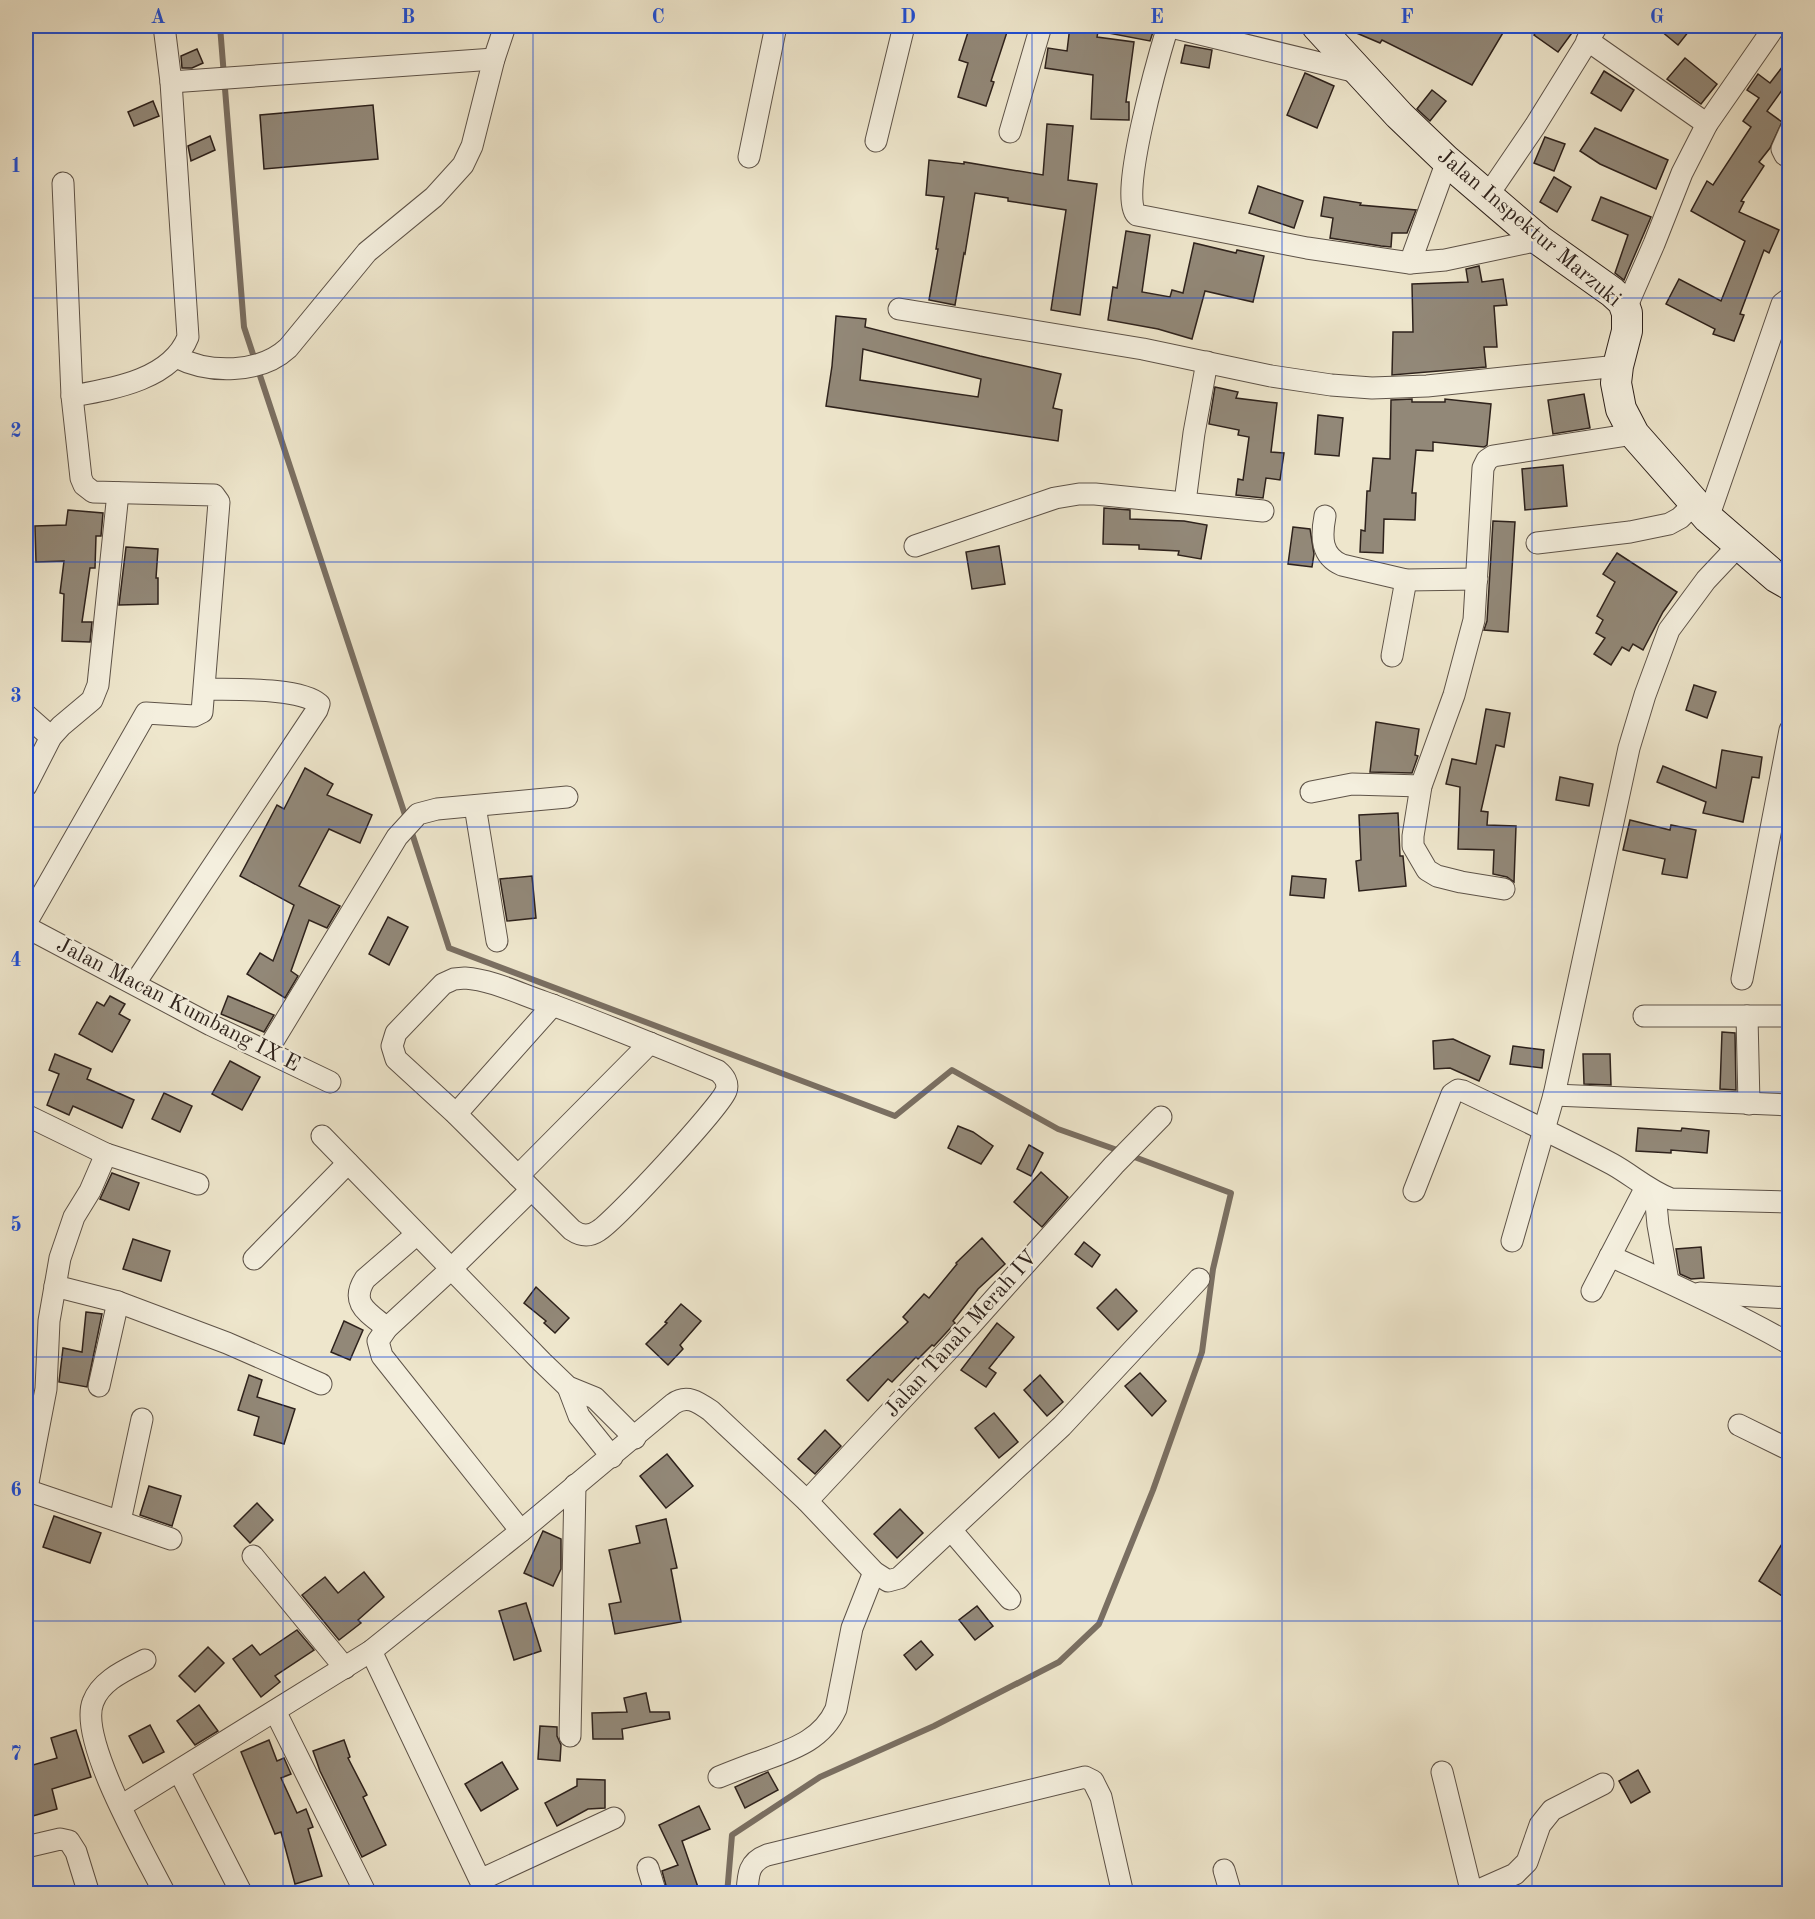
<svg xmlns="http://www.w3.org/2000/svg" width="1815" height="1919" font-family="'Old Standard TT',serif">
<rect width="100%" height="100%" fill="#eee6cc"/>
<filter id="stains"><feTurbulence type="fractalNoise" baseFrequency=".00333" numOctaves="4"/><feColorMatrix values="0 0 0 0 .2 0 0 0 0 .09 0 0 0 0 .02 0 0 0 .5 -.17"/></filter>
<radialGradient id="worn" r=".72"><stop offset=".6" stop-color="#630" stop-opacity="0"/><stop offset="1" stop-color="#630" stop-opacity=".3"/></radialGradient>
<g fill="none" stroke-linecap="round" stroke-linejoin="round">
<g stroke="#7a6f62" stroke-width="6">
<polyline points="220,26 244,327 407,821"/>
<polyline points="411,830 449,948 895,1116 952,1070 1058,1129 1120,1151"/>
<polyline points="727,1894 732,1835 820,1777 934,1726 1059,1662 1099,1624 1153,1490 1202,1352 1213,1269 1231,1193 1129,1155"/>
</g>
</g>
<g fill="#928878" stroke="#2e221c" stroke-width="1.5" fill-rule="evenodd">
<polygon points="970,26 1009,26 991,81 994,82 986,106 958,97 968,63 959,60"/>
<polygon points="1070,26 1099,26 1097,37 1134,42 1126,102 1129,102 1129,120 1091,119 1093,75 1045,68 1048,48 1067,51"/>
<polygon points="1109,26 1155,26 1150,41 1108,33"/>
<polygon points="1340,26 1507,26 1472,85 1382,40 1380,43"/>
<polygon points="1540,26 1577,26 1558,52 1534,35"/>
<polygon points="1655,26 1693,26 1678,45"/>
<polygon points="1185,45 1212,50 1209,68 1181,63"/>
<polygon points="197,49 203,63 192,68 182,68 181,56"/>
<polygon points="1685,58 1717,84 1701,104 1667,79"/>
<polygon points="1783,66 1790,70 1790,79 1767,111 1782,122 1770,148 1759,162 1764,166 1741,201 1744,202 1739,212 1779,230 1769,253 1764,250 1740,314 1744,315 1734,341 1713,334 1715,329 1666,304 1679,279 1721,301 1745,241 1691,211 1707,181 1713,185 1751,127 1743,121 1759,98 1747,90 1758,74 1770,83"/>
<polygon points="1604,71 1634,90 1621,111 1591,93"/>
<polygon points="1305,73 1334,86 1317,128 1287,115"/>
<polygon points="1432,90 1446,101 1430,121 1417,109"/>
<polygon points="153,101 159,116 134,126 128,112"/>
<polygon points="373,105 378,159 264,169 260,115"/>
<polygon points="1047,124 1073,126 1068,180 1097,184 1080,315 1051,310 1066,210 1008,201 1008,198 975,193 965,254 964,253 955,305 929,300 938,249 936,249 944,197 926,195 929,160 964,164 964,162 1043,175"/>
<polygon points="1595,128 1668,160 1656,189 1600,164 1580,151"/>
<polygon points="210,136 215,150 191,161 188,146"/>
<polygon points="1545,137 1565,144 1554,171 1534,163"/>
<polygon points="1554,177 1571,187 1557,212 1540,202"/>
<polygon points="1258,186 1303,201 1294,228 1249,213"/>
<polygon points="1324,197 1361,203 1360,205 1416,210 1407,233 1392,233 1391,247 1381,246 1330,238 1333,218 1321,216"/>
<polygon points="1601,197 1651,217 1624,280 1615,273 1628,235 1592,220"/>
<polygon points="1126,231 1150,235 1142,292 1170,297 1172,290 1183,293 1194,243 1236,253 1237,250 1264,256 1253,302 1205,291 1192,339 1158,329 1108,320 1113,287 1117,288"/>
<polygon points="1479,266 1482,282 1503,279 1507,305 1494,306 1497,347 1484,347 1486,367 1392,375 1393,332 1413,332 1412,284 1468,282 1466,269"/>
<path d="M836,316L866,319L865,327L980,356L1061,374L1053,408L1062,410L1058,441L826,406L832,366ZM863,349L981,379L978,397L860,380Z"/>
<polygon points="1215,387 1238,392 1236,398 1277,403 1271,452 1284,453 1280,480 1266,478 1263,498 1236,495 1238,479 1243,480 1249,437 1238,435 1239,430 1209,424"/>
<polygon points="1584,394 1590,428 1553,434 1548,400"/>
<polygon points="1412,399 1412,402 1445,402 1445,399 1491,404 1487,445 1484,447 1433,442 1433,451 1416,450 1412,493 1416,493 1415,520 1384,519 1383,553 1360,552 1361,530 1365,531 1367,491 1370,491 1373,458 1390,459 1391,400"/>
<polygon points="1318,415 1343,418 1339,456 1315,454"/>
<polygon points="1563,465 1567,506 1525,510 1522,469"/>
<polygon points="1104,508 1130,510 1130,519 1184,521 1207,525 1201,559 1178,555 1179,551 1139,549 1139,545 1103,544"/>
<polygon points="68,510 103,513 101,536 96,536 95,568 90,568 82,622 92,622 90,642 62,641 64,594 60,593 64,561 36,562 35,526 66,525"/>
<polygon points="1493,521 1515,522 1508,632 1484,630 1487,621"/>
<polygon points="1293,527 1310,529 1314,554 1312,567 1288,564"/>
<polygon points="999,546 1005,584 972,589 966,552"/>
<polygon points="126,547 158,549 156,578 158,578 158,604 119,605"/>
<polygon points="1617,553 1677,592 1663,612 1643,650 1633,644 1629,651 1622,647 1611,665 1594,654 1605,638 1596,633 1603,620 1597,616 1615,582 1603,574"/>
<polygon points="1694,685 1716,692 1707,718 1686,710"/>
<polygon points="1486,709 1510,713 1504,747 1496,745 1481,811 1488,812 1487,825 1516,826 1514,882 1507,877 1493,874 1494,850 1458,849 1460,787 1446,784 1452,759 1476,764"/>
<polygon points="1376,722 1419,729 1415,755 1418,756 1412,773 1370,772"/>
<polygon points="1722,750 1762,757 1759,778 1752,777 1743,822 1703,813 1706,802 1657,782 1663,766 1716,788"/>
<polygon points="305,768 333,784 327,795 372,815 360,843 329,829 299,886 340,906 327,928 309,920 291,971 298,976 285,998 247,974 260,953 273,961 294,905 240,876 277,805 284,809"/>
<polygon points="1560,777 1593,784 1589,806 1556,800"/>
<polygon points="1398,813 1400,856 1403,856 1406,886 1359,891 1356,861 1361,860 1359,815"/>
<polygon points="1630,820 1670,830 1671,825 1696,830 1687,878 1662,874 1665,859 1623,850"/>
<polygon points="532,876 536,918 507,921 500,879"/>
<polygon points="1292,876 1326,879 1324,898 1290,895"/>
<polygon points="388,917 408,927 389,965 369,954"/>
<polygon points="110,996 125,1004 119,1014 130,1020 112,1052 79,1034 97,1002 104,1006"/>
<polygon points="228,996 274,1015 264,1032 221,1014"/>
<polygon points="1722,1032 1735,1033 1736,1090 1720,1089"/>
<polygon points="1453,1039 1490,1056 1479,1081 1450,1068 1434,1069 1433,1041"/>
<polygon points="1513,1046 1544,1050 1542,1068 1510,1064"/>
<polygon points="55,1054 91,1069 87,1079 134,1100 122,1128 73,1106 69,1115 47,1105 59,1074 49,1070"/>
<polygon points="1583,1054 1610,1054 1611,1085 1584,1084"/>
<polygon points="230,1061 260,1077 242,1110 212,1094"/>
<polygon points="164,1093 192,1106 180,1132 152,1119"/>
<polygon points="958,1126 973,1132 993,1146 981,1164 948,1148"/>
<polygon points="1638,1128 1681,1131 1682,1128 1709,1131 1707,1153 1671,1150 1671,1153 1636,1151"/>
<polygon points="1029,1145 1043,1153 1031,1176 1017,1169"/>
<polygon points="1041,1172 1068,1197 1042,1227 1014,1202"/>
<polygon points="112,1173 139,1183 129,1210 100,1199"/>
<polygon points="982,1238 1005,1264 978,1289 953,1321 955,1323 934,1346 932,1345 918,1359 916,1357 892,1382 888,1379 868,1401 847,1380 908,1322 903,1317 924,1294 929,1298 957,1264 956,1263"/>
<polygon points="133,1239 170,1251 161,1281 123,1269"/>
<polygon points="1084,1242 1100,1255 1092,1267 1075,1254"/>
<polygon points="1701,1247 1704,1278 1691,1279 1680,1274 1676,1249"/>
<polygon points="536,1287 569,1318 555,1333 544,1323 546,1321 524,1303"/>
<polygon points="1116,1289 1137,1311 1118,1330 1097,1308"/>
<polygon points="681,1304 701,1321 680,1345 683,1349 668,1365 646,1344 667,1323 665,1322"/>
<polygon points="86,1312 102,1314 87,1387 59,1382 63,1348 82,1352"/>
<polygon points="344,1321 363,1330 350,1360 331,1352"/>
<polygon points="997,1323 1014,1337 989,1368 996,1373 986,1387 961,1370"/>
<polygon points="1140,1373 1166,1401 1152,1416 1125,1386"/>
<polygon points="249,1375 262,1380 257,1397 295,1409 284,1444 254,1435 259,1417 238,1410"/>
<polygon points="1040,1375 1063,1402 1047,1416 1024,1390"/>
<polygon points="994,1413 1018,1442 999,1458 975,1428"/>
<polygon points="825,1430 841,1446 815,1474 798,1459"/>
<polygon points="667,1454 693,1486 666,1508 640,1476"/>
<polygon points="149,1486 181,1496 172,1526 140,1515"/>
<polygon points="257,1503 273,1520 250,1543 234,1526"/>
<polygon points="900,1509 923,1533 897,1558 874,1534"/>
<polygon points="54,1516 101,1533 90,1563 43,1547"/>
<polygon points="666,1519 677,1568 671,1569 681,1622 615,1634 609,1604 621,1602 609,1550 640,1543 636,1526"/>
<polygon points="543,1531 561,1539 561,1569 553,1586 524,1573"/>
<polygon points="1790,1531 1790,1597 1783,1594 1782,1596 1759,1581"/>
<polygon points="364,1572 384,1597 358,1620 361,1623 339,1640 302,1595 325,1577 338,1593"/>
<polygon points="526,1603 541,1651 514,1660 499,1611"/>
<polygon points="977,1606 993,1626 975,1640 959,1620"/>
<polygon points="297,1630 314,1650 275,1676 280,1682 261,1697 233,1659 252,1645 260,1655"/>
<polygon points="921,1641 933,1655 916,1670 904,1655"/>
<polygon points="208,1647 224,1663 195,1692 179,1676"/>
<polygon points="646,1693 650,1712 669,1712 670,1719 622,1729 623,1739 593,1739 592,1713 627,1712 624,1698"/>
<polygon points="199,1705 218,1731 195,1745 177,1721"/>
<polygon points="150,1725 164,1752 143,1763 129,1736"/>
<polygon points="540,1726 557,1727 557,1736 561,1745 560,1761 538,1759"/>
<polygon points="76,1730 91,1777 52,1789 57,1809 26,1818 26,1767 57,1758 51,1738"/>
<polygon points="269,1740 277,1761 284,1758 291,1774 281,1778 297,1813 306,1809 313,1827 308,1829 322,1876 295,1884 281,1832 275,1834 241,1752"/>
<polygon points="344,1740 350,1757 348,1758 367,1795 363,1797 386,1845 362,1857 320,1771 313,1751"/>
<polygon points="502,1762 518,1789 481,1811 465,1784"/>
<polygon points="1638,1770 1650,1792 1631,1803 1619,1781"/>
<polygon points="768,1772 778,1790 745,1808 735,1787"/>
<polygon points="577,1779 605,1780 605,1808 588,1809 557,1826 545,1803 577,1786"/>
<polygon points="699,1806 710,1829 682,1841 700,1893 668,1893 662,1871 678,1865 659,1825"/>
</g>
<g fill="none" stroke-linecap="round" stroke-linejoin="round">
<g stroke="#5e5348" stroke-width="23">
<g id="street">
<polyline points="1167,26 1361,73"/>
<path d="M1168,26C1160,52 1117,200 1137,215L1307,248L1410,263L1445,260L1539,240"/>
<polyline points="1587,40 1707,124"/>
<polyline points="171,82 494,59"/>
<polyline points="1790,131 1782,149 1785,155 1790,157"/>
<polyline points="1010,132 1041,26"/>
<polyline points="876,141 904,26"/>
<polyline points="749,157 776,26"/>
<polyline points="1488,195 1535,126 1597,26"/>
<polyline points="1410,263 1447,161"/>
<polyline points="1626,308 1654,244 1682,173 1707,124 1775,26"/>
<polyline points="899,309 1143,349 1271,376 1331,385 1372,388 1427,386 1618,366"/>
<path d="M176,357C209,374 260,374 288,348L367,252L434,197L463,165L472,146L494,59L505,26"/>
<path d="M72,396C112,389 171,380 188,337L171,82L164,26"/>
<polyline points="1185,502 1194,433 1207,362"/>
<path d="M1325,516C1321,537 1321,556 1342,565L1406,580L1477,579"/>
<polyline points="1708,518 1782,304 1790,298"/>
<polyline points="1537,543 1630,532 1669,524 1680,518 1695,503"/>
<polyline points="915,546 1055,498 1079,494 1095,494 1263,511"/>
<polyline points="1392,656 1406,580"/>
<polyline points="26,715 51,737"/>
<polyline points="26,786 51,737 61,726 92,700 98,685 118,493"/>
<polyline points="1311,792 1352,784 1421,786"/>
<polyline points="475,806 497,941"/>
<polyline points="1504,889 1461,882 1437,876 1427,870 1413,846 1413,836 1421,786 1454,695 1474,620 1483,468 1487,460 1493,456 1634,434"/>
<polyline points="26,923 146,713 194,716 202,712 219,502 214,495 93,492 84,485 81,478 72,396 63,183"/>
<polyline points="26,927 211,1025 330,1082"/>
<path d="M465,978C492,980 518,993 544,1002C602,1023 660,1047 718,1071C724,1076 729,1083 726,1091C721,1106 614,1222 598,1231C589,1237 581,1236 572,1230L456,1114L396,1059L392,1046L396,1033L443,984L454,979Z"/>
<polyline points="1742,979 1790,730"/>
<path d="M135,983L317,710L319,704C299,687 232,690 205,689"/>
<polyline points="1644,1016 1790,1016"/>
<polyline points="1747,1016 1749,1104"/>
<polyline points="267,1051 397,837 418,814 437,809 567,797"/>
<polyline points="1554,1095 1790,1105"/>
<polyline points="456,1114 553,1005"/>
<polyline points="26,1115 106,1154 198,1184"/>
<polyline points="322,1136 542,1362 568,1387 595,1398 635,1438"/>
<polyline points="518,1176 650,1043"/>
<path d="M1414,1191L1452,1094L1458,1090L1463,1091C1513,1115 1563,1138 1612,1164C1632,1175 1649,1191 1671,1199L1790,1202"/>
<polyline points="1655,1193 1658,1225 1668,1281"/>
<polyline points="1512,1241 1554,1095 1629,748 1645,695 1669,630 1706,580 1738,546"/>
<path d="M1610,1256C1671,1283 1732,1311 1790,1344"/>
<polyline points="254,1259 348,1163"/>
<polyline points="55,1286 118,1302 227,1343 321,1384"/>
<polyline points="1592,1291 1646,1187"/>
<polyline points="1700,1293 1790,1298"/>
<path d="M387,1328C369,1313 349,1304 365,1279L417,1234"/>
<polyline points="99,1386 118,1302"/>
<polyline points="568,1387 579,1416 612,1457"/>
<polyline points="1739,1425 1790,1450"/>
<polyline points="26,1490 171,1539"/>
<polyline points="26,1493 46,1389 49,1321 60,1258 74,1217 90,1191 106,1154"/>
<polyline points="807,1501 953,1345 1114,1165 1161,1117"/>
<polyline points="120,1521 142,1419"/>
<polyline points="951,1530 1010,1599"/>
<polyline points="521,1531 382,1356 378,1341 387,1328 451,1269 531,1190"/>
<polyline points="253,1556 345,1668"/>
<polyline points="371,1651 480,1880 614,1818"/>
<path d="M145,1660C126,1670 101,1680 93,1702C78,1740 146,1856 165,1894"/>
<polyline points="275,1711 366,1894"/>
<polyline points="570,1736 575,1485"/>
<polyline points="179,1771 242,1894"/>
<polyline points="1442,1772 1472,1894"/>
<path d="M719,1777C734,1771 749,1765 764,1760C793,1749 822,1740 836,1709L852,1628L874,1572"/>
<path d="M121,1806L371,1651L521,1531L673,1404C687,1394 698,1402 711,1411L807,1501L874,1572L888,1581L899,1578L1062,1426L1199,1279"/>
<polyline points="26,1847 60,1839 69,1841 76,1852 89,1894"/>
<polyline points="648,1868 656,1894"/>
<polyline points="1224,1870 1231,1894"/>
<polyline points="1472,1893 1515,1874 1527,1862 1540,1825 1552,1810 1603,1784"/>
<path d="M747,1894C748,1875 748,1862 767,1855L1085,1777L1093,1781L1101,1797L1123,1894"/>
</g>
</g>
<g stroke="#2e221c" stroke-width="32">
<polyline id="secondary" points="1317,26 1399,115 1447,161 1539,240 1612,292 1623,302 1627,313 1627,331 1618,366 1616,383 1621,409 1634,434 1708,518 1776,577 1790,585"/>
</g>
<use href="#street" stroke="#f4efde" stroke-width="21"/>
<use href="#secondary" stroke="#f4efde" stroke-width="30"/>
</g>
<path fill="none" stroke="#1d4ed8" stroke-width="1.5" stroke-opacity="0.55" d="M283,26V1894M533,26V1894M783,26V1894M1032,26V1894M1282,26V1894M1532,26V1894M26,298H1790M26,562H1790M26,827H1790M26,1092H1790M26,1357H1790M26,1621H1790"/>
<g text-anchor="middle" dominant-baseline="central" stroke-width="4.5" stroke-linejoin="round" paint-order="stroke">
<g font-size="22" fill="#2e221c" stroke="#f4efde">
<text transform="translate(1529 228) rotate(40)">Jalan Inspektur Marzuki</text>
<text transform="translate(178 1005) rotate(27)">Jalan Macan Kumbang IX E</text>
<text transform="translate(961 1334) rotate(-48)">Jalan Tanah Merah IV</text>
</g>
</g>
<rect width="1815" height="1919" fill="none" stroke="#eee6cc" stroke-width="66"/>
<rect x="33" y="33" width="1749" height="1853" fill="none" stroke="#1d4ed8" stroke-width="2"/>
<g font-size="20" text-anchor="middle" font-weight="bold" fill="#1d4ed8">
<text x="158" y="23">A</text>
<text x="408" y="23">B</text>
<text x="658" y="23">C</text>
<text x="908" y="23">D</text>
<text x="1157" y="23">E</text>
<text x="1407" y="23">F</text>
<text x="1657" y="23">G</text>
<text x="16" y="172">1</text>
<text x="16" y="437">2</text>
<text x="16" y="702">3</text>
<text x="16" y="966">4</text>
<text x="16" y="1231">5</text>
<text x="16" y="1496">6</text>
<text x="16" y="1760">7</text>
</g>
<rect width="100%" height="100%" filter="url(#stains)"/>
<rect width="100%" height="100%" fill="url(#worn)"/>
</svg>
